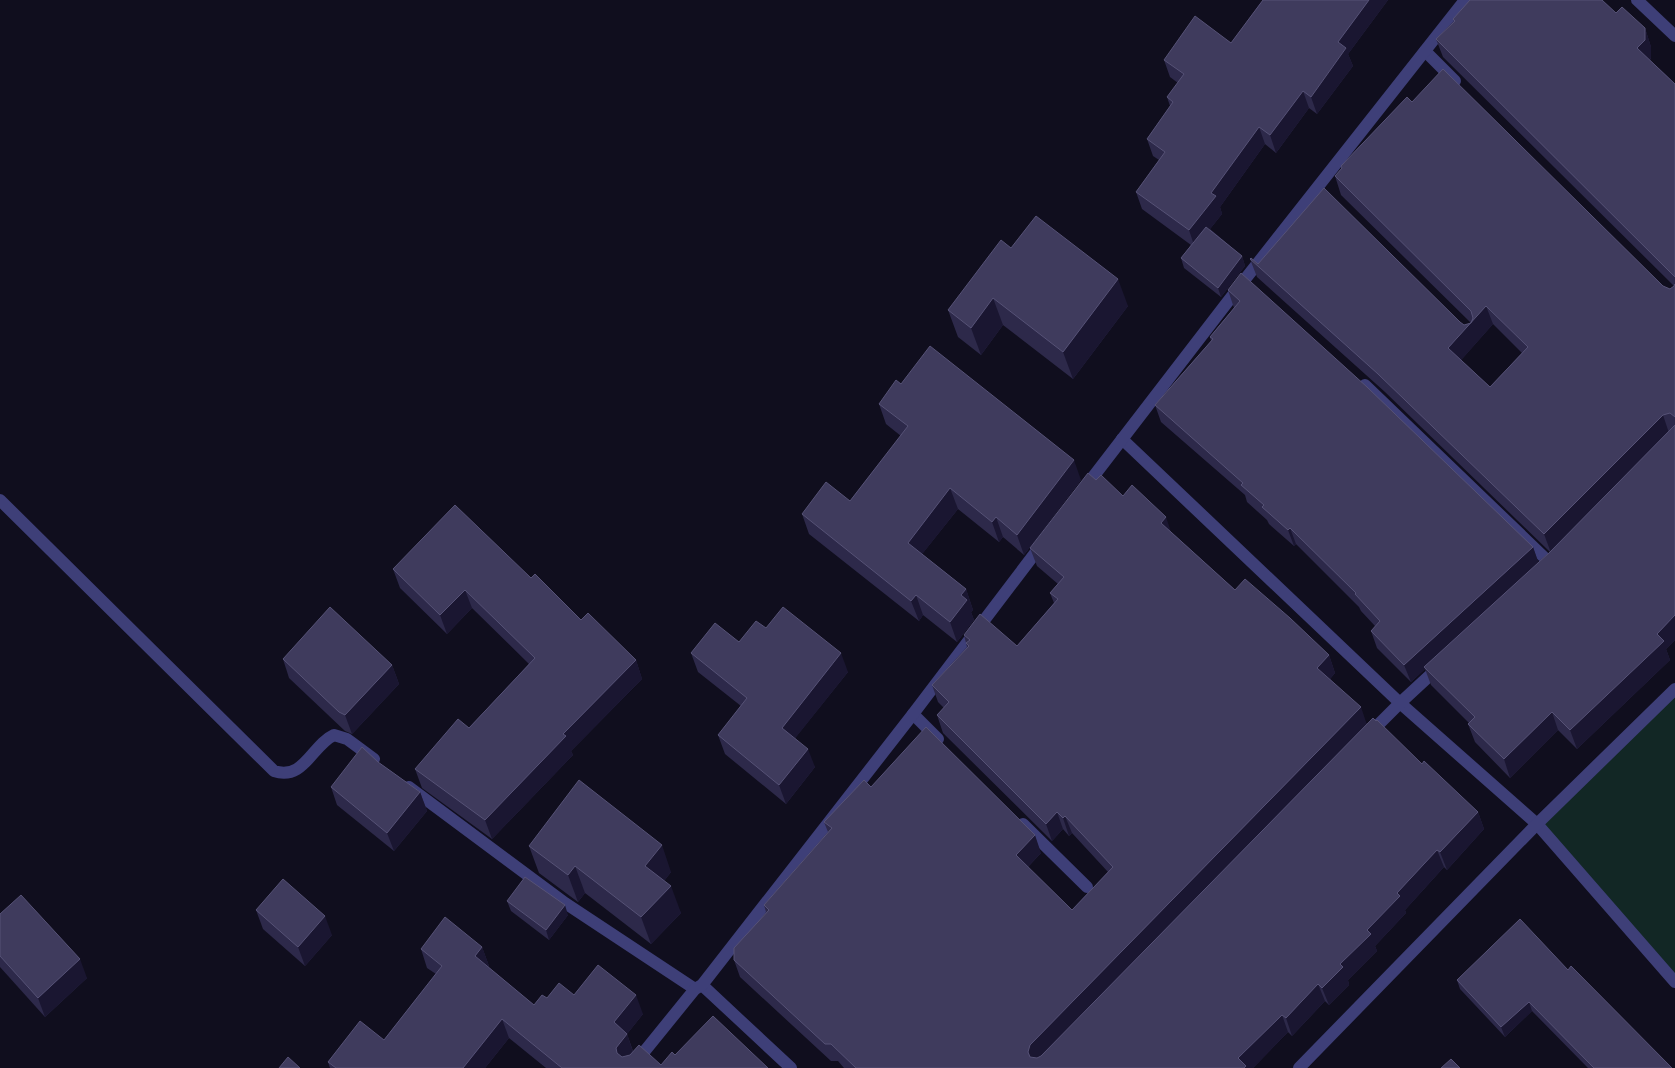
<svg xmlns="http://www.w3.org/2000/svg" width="1675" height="1068" font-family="'DM Sans',sans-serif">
<rect width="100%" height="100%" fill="#100e1e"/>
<polygon fill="#122725" points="1675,689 1675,982 1537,824"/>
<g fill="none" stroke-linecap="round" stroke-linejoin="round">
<g stroke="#3e3f78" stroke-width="12">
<polyline points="1637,0 1675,36"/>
<polyline points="1425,51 1455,81"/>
<polyline points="1365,385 1551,564"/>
<polyline points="1122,439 1400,703 1537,824 1675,982"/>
<polyline points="1083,490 1246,278 1465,0"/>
<path d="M0,500L274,771C304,781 312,745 334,735L347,739L374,759"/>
<polyline points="913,714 938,739"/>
<polyline points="1369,734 1400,703 1440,666"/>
<polyline points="409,787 565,903 695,989"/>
<polyline points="1023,824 1087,887"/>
<polyline points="702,985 791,1068"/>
<polyline points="631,1068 695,989 702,985 913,714 1042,544"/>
<polyline points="1299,1068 1537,824 1675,689"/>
</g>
</g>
<g fill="#2d294a" fill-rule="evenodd">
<polygon points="1263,0 1388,0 1348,54 1353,66 1317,114 1309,108 1276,153 1265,144 1220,207 1222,214 1210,229 1242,256 1245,266 1221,297 1184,268 1181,258 1191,245 1142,209 1136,192 1159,160 1153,156 1147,139 1170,106 1167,97 1178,83 1170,77 1164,60 1231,43"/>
<path d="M1616,13L1645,28L1651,47V58L1650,60L1675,84V640L1666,649L1670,660L1577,749L1558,730L1510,778L1475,742L1468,724L1469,723L1431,685L1425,669L1411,682L1377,648L1371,631L1375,626L1361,611L1359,607L1296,544L1294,546L1269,524L1267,520L1247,502L1245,495L1161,422L1155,405L1211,341L1210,337L1234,308L1228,290L1533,547L1538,562L1550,552L1385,392L1257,277L1250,259L1258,264L1460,322L1464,325L1471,323L1341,195L1335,176L1342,168L1341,166L1412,102L1663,286L1670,289L1674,286L1443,57L1436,39L1454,21L1453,19ZM1493,324L1522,353L1490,387L1461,360Z"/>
<polygon points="1011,248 1128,306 1073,379 1003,325 981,355 958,337 948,310"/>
<polygon points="901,384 1081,480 1024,555 1003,537 999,542 958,509 922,554 966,589 973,610 971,612 974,620 957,642 923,615 919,621 809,534 802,514 850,501 901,436 886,424 879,404"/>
<polygon points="1096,480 1123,496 1172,533 1235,590 1329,655 1335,673 1330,679 1367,724 1422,764 1478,812 1484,829 1447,870 1444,867 1405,910 1406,913 1375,946 1377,951 1348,980 1349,985 1329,1005 1325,1001 1292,1036 1288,1032 1253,1068 844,1068 838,1061 831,1061 740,977 734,960 766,912 764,905 828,832 824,822 871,787 1041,853 1028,867 1072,910 1108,872 1072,833 1069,836 1063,829 1052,841 943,733 937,715 944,708 938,702 932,685 967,647 964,635 1017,646 1054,603 1050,593 1058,584 1037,566 1030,548"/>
<polygon points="393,569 531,578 581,620 636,660 642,679 571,751 573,755 492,839 422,788 415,769 469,728 529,664 472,608 447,634 400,588"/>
<polygon points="766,628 848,672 795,738 815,767 786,804 725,754 718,735 741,706 698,672 691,653 739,642"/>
<polygon points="283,659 392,665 399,684 352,734 345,731 289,678"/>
<polygon points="378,762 420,792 427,811 394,851 337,805 331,787"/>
<polygon points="529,846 671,872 664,881 681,913 651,944 585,893 578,902 539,873"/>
<polygon points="507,901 568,915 549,940 511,911"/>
<polygon points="256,910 332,935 305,966 263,929"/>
<polygon points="0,914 87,978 45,1017 0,967"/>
<polygon points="482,947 489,966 488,967 534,1005 547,998 574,995 643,1014 627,1034 633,1051 661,1065 675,1055 768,1068 546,1068 509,1038 485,1068 330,1068 328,1062 384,1040 436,974 427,968 421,949"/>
<polygon points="1568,970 1672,1068 1588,1068 1532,1011 1505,1037 1460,989 1457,980"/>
</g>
<g fill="#1a1631">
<polygon points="1369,0 1388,0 1348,54 1353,66 1317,114 1311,97 1338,42"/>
<polygon points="1645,28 1651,47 1651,58 1644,66 1637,48"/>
<polygon points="1303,91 1309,108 1276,153 1270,135"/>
<polygon points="1259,127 1265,144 1220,207 1222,214 1195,248 1189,230 1211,193"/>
<polygon points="1242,256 1245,266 1221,297 1218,288"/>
<polygon points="1118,279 1128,306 1073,379 1063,352"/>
<polygon points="993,298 1003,325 981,355 971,328"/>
<polygon points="1486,306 1493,324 1455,367 1448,348"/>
<polygon points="1663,415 1669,433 1551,553 1544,534"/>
<polygon points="1074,460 1081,480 1024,555 1017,535"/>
<polygon points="950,488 958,509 915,563 908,543"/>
<polygon points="996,517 1003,537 999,542 992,522"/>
<polygon points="1166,517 1172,535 1161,523"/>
<polygon points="1290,528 1296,544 1294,546 1288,530"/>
<polygon points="1533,547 1539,564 1424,667 1425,669 1411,682 1404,665"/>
<polygon points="966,589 973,610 971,612 974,620 957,642 950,622 961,595"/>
<polygon points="465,590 472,608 447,634 440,615"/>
<polygon points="916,595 923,615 919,621 911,601"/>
<polygon points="1675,615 1675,640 1666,649 1670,660 1577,749 1570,730 1657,634"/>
<polygon points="841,653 848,672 789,746 782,728"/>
<polygon points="1329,655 1335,673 1324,686 1317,668"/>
<polygon points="636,660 642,679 571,751 573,755 492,839 485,820 563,734"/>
<polygon points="392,665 399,684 352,734 345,715"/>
<polygon points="1361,707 1367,725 1035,1068 1028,1052 1030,1045"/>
<polygon points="1552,712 1558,730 1510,778 1504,759"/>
<polygon points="808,749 815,767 786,804 779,785"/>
<polygon points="420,792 427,811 394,851 387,833"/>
<polygon points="1057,812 1063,829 1052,841 1046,824"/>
<polygon points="1478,812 1484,829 1447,870 1440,852"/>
<polygon points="1065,816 1072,833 1069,836 1063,818"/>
<polygon points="1035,835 1041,853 1022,873 1016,855"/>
<polygon points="662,845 671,872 655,893 645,866"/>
<polygon points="1437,850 1444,867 1405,910 1406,913 1375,946 1377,951 1348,980 1349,985 1329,1005 1322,988 1340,964 1397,893"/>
<polygon points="575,866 585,893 578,902 568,875"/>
<polygon points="671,886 681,913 651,944 641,917"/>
<polygon points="565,905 568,915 549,940 546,930"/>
<polygon points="325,916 332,935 305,966 298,947"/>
<polygon points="482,947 489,966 482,975 475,956"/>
<polygon points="80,959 87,978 45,1017 38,998"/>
<polygon points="1318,984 1325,1001 1292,1036 1286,1018"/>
<polygon points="636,995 643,1014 627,1034 633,1052 623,1066 617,1053 614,1022"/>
<polygon points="1529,1002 1532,1011 1505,1037 1501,1027"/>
<polygon points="1282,1015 1288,1032 1253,1068 1242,1068 1238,1058"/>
<polygon points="502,1019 509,1038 485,1068 463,1068"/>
</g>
<g fill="#3f3b5d" stroke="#565276" fill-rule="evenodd">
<polygon points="1263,0 1369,0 1338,42 1346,48 1311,97 1303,91 1270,135 1259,127 1211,193 1216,196 1189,230 1136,192 1165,152 1147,139 1173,102 1167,97 1184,74 1164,60 1195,16 1231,43"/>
<polygon points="1470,0 1602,0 1616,13 1622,7 1645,28 1645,40 1637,48 1675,84 1675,277 1436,39 1455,21 1453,19"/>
<path d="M1443,69L1663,286L1670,289L1674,286L1675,284V417L1670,413L1663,415L1544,534L1378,374L1250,259L1251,258L1258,264L1324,188L1460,322L1464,325L1471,323L1473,318L1471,311L1335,176L1342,168L1341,166L1407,97L1412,102ZM1486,306L1528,347L1490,387L1448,348Z"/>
<polygon points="1036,216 1118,279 1063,352 993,298 971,328 948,310 1001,240 1011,248"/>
<polygon points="1206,227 1242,256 1218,288 1181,258"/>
<polygon points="1241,273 1367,387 1533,547 1404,665 1371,631 1380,621 1355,594 1356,593 1290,528 1288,530 1262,507 1264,505 1241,485 1243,483 1155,405 1213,339 1210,337 1240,301 1228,290"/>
<polygon points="930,346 1074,460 1017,535 996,517 992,522 950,488 908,543 966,589 961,595 967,600 950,622 916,595 911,601 802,514 826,482 850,501 908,426 879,404 896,380 901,384"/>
<polygon points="1675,425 1675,615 1657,634 1664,641 1570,730 1552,712 1504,759 1468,724 1475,717 1424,667 1550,552"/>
<polygon points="1088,473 1096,480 1101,475 1123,496 1132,485 1166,517 1161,523 1235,590 1245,579 1290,618 1329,655 1317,668 1361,707 1030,1045 1028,1052 1030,1057 1037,1058 1041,1056 1373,718 1376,721 1377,720 1422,764 1424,761 1478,812 1440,852 1437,850 1397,893 1400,896 1367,930 1371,934 1340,964 1343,967 1322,988 1318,984 1286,1018 1282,1015 1238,1058 1246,1066 1244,1068 856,1068 831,1044 825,1044 734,960 734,948 769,910 764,905 832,828 824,822 864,780 871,787 926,727 1035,835 1016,855 1072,910 1113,867 1065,816 1063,818 1057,812 1046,824 937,715 949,702 932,685 969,646 966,643 970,640 964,635 980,614 1017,646 1058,599 1050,593 1064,577 1030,548"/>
<polygon points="455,505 531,578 535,574 581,620 588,613 636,660 563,734 566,736 485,820 415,769 458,719 469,728 535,658 465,590 440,615 393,569"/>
<polygon points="330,607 392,665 345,715 339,712 283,659"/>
<polygon points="783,607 841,653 782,728 808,749 779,785 718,735 747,698 691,653 715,623 739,642 756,621 766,628"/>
<polygon points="362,747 378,762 420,792 387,833 331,787"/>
<polygon points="579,780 662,845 645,866 671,886 641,917 575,866 568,875 529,846"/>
<polygon points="525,877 565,905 546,930 507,901"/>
<polygon points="283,879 325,916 298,947 256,910"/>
<polygon points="21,895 80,959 38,998 0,956 0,914"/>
<polygon points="445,917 482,947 475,956 534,1005 542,995 547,998 559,983 574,995 598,965 636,995 614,1022 627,1034 616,1048 617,1053 622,1057 630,1055 639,1045 661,1065 672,1052 675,1055 713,1016 768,1068 562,1068 502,1019 463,1068 336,1068 328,1062 360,1021 384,1040 442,966 421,949"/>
<polygon points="1520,919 1568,970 1571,966 1672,1068 1594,1068 1529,1002 1501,1027 1457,980"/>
<polygon points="288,1057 300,1068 279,1068"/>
<polygon points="1451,1059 1460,1068 1441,1068"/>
</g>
</svg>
